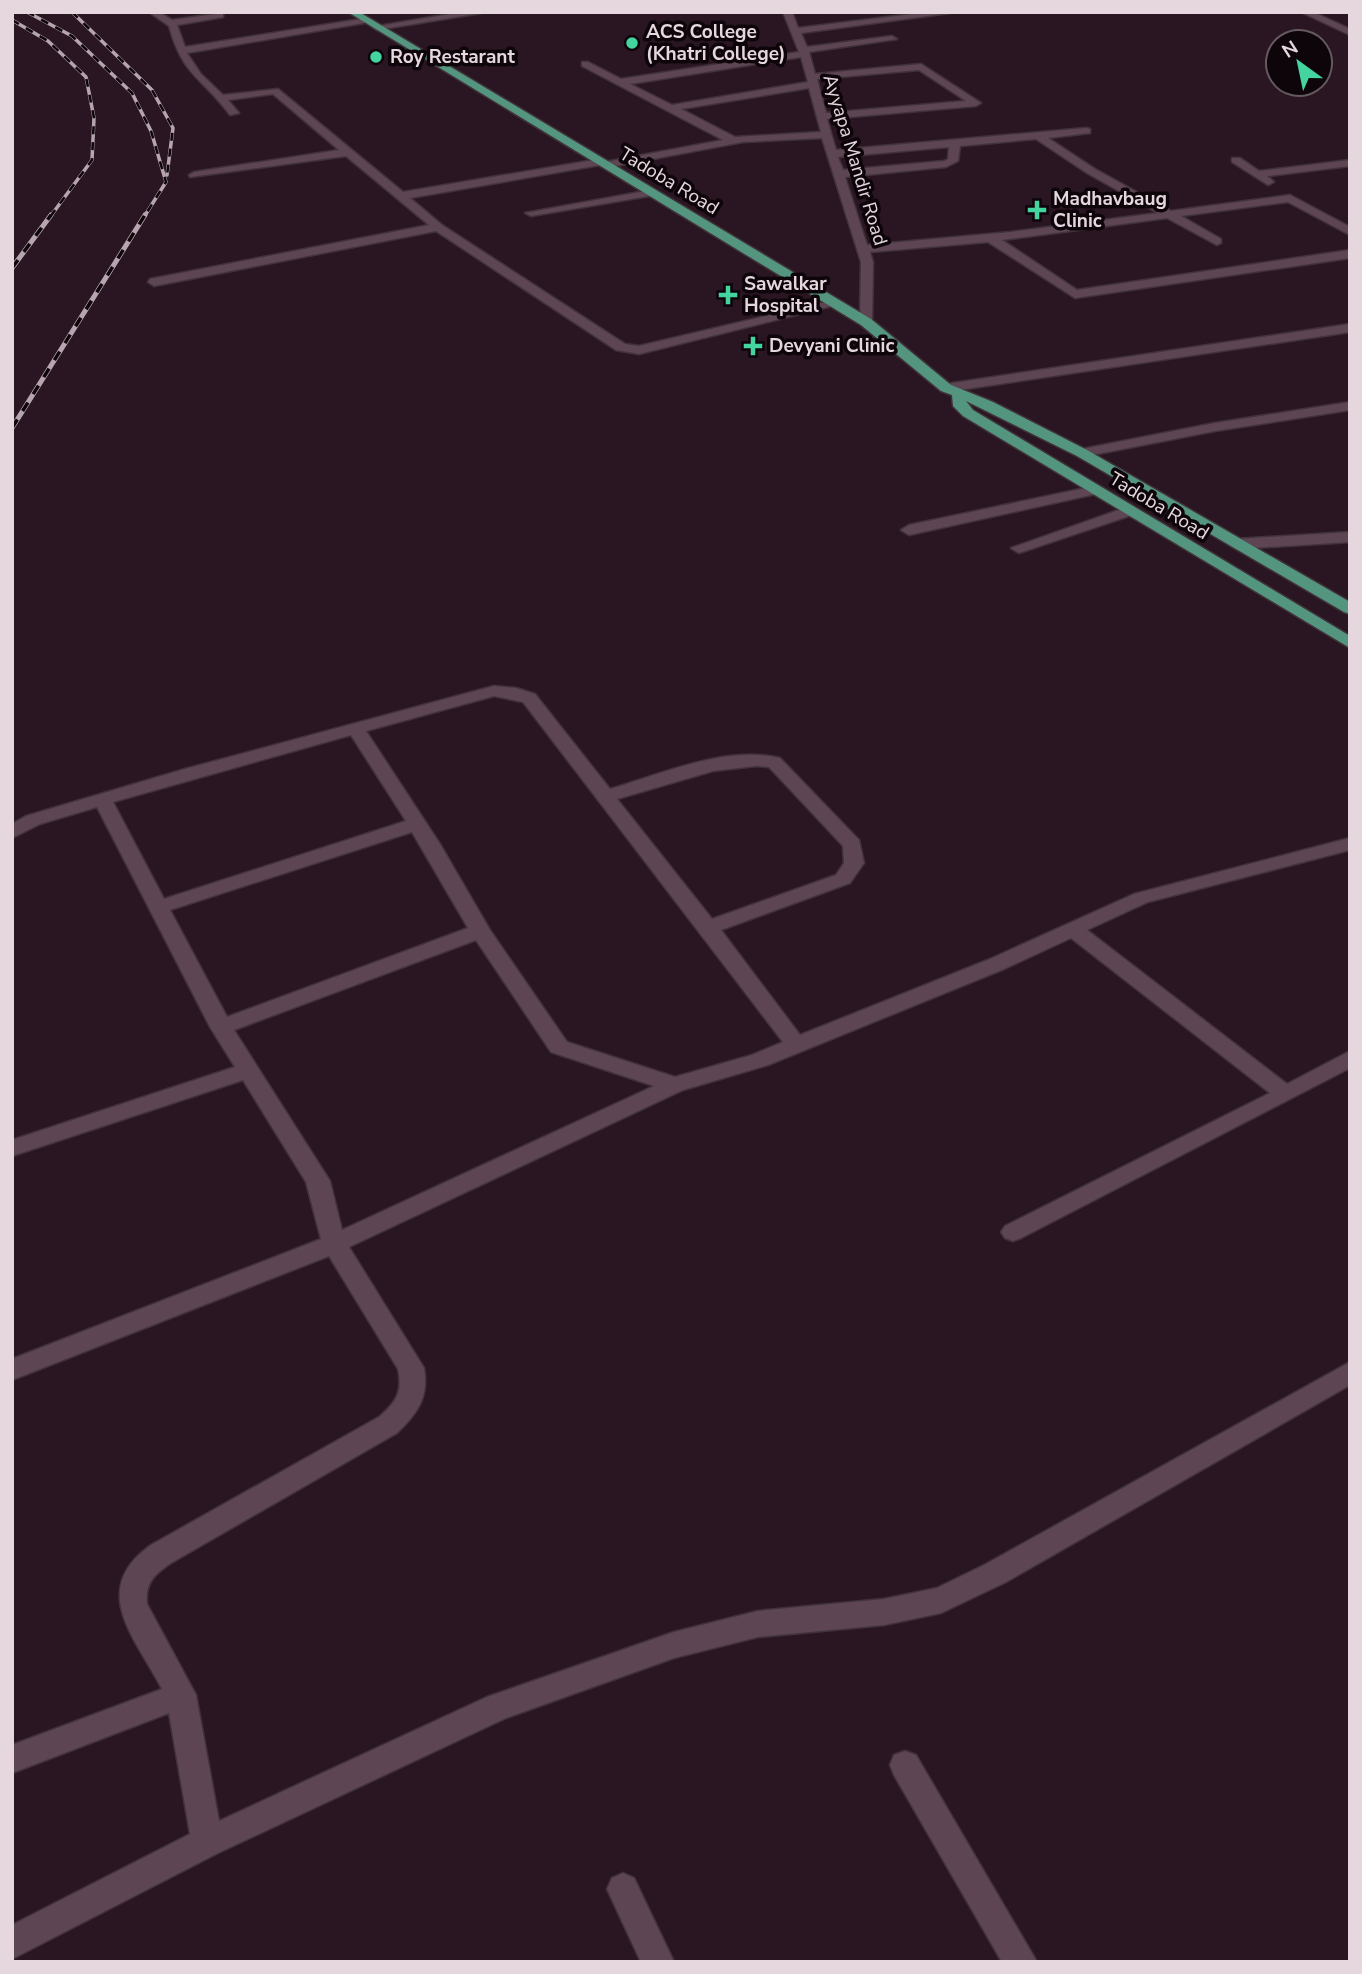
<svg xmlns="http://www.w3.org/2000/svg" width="1362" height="1974" font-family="'Nunito Sans',sans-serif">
<rect width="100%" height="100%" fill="#2a1622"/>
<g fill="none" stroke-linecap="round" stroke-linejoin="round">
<g stroke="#41323a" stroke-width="3">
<g id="minor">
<path d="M149,12H159L172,20L223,13V17L177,25L185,47L367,18L364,23L187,53L201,74L223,95L278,89L403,192L600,159L605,162L723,140L582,66V62H588L621,79L799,52L783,12H792L798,28L929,12H957L801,33L807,47L892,36L897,39L809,52L815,74L921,64L981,103L976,106L827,119L836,150L1086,128L1090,129V133L1048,138L1095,169L1171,211L1290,195L1350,227V235L1288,202L1181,216L1221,239V243L1217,245L1167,218L1002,240L1077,290L1350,250V258L1075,298L988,242L870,252L873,262L872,322L866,326L860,322L861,262L822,138L743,142L605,168L600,165L410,198L442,225L625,344L639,346L834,300L840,304L639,354L616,350L436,231L154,286L148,282L150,279L429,225L346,156L190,177L189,175L194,172L339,150L273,94L228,100L239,113L230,115C202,77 183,77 169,26ZM801,57L808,82L672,105L630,84ZM919,70L966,101L826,113L817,79ZM809,88L821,132L735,137L681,109ZM1036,139L1087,173L1158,213L1011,232L867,245L845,177L946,167L958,161L960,146ZM949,147L948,159L944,161L843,170L838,157Z"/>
<polygon points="462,12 487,12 377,30 372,27"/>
<polygon points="1301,12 1313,12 1350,29 1350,35"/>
<polygon points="1232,158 1240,158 1259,171 1350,160 1350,166 1267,176 1274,182 1268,185 1232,162"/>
<polygon points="651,190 655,191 655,195 531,216 525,213"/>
<polygon points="1350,324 1350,332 946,392 939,388 946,384"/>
<polygon points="1350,402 1350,410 1215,431 1082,457 1075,453 1082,449 1215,423"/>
<polygon points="1095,486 1100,487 1100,493 909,535 901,530 909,525"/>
<polygon points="1130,506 1138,511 1135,514 1025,551 1019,553 1011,548"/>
<polygon points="1350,532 1350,542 1236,549 1228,544 1236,539"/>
<path d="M494,686L516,688L535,694L610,789C662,774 726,745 780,758L859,840L864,863L850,883L721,930L800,1035L990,959L1134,894L1350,838V850L1148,902L1087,930L1287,1084L1350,1051V1068L1021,1238L1013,1241L1005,1238L1001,1232L1005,1226L1270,1093L1071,938L1004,969L768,1065L683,1090L349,1247L424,1368C429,1397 418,1413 397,1433L171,1563C155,1574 145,1582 147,1604L196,1695L219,1821L487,1697L674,1632L758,1611L884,1599L937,1588L986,1564L1350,1362V1385L1006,1582L941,1613L884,1625L758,1637L674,1658L506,1718L218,1853L12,1959V1925L190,1834L169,1713L12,1773V1745L162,1689C135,1637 88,1590 151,1545L379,1417C396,1402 403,1393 398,1369L329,1256L12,1380V1359L321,1239L306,1182L243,1080L12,1156V1140L235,1067L210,1027L97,807L40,824L12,838V824L26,816L185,769ZM494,696L523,702L783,1042L752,1055L675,1077L567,1042L490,930L440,844L366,731ZM351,735L406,821L164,899L113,802ZM756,766L769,767L843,846L844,863L836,875L712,919L617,799L713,771ZM412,832L468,928L227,1017L170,910ZM476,940L551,1052L654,1086L342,1230L330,1181L234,1030Z"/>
<polygon points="905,1751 916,1755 1037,1962 1002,1962 894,1775 890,1765 894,1755"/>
<polygon points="623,1873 634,1878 674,1962 641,1962 607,1889 612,1878"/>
</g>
</g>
<g stroke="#41323a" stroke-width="3">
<polygon id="major" points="348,12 359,12 871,319 951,385 993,402 1087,450 1350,602 1350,614 1344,612 1077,456 966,401 973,410 1350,636 1350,648 963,416 953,406 952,395 941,391 861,325"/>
</g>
<use href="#minor" fill="#5d4553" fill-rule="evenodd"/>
<use href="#major" fill="#53957e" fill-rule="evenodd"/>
<g stroke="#b6a5ae" stroke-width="3.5">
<g id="rail-far1">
<polyline points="27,12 72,36 132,93 151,131 166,182 144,217"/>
<polyline points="72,12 152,90 173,128 167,175"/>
<polyline points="12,20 48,41 86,77 94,118 92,160 50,217"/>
</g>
</g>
<g stroke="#b6a5ae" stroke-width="5">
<g id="rail">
<polyline points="12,268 51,215"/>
<polyline points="12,428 145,215"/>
</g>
</g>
<use href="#rail-far1" stroke="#0d050a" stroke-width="2.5" stroke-dasharray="8" stroke-linecap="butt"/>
<use href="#rail" stroke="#0d050a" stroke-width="3.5" stroke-dasharray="10" stroke-linecap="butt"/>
</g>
<g fill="#44d49f" stroke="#0d050a" stroke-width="2.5">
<circle cx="632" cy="43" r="7"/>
<circle cx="376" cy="57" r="7"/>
<path d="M1033.5 199.5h7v7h7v7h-7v7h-7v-7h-7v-7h7z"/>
<path d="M724.5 284.5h7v7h7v7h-7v7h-7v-7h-7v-7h7z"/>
<path d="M749.5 335.5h7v7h7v7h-7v7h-7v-7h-7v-7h7z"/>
</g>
<g text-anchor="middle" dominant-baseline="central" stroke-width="7" stroke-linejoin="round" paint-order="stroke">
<g font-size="19" font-weight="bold" fill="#e6d7df" stroke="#0d050a" text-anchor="start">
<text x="646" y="32">ACS College<tspan x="646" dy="22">(Khatri College)</tspan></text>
<text x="390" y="57">Roy Restarant</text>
<text x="1053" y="199">Madhavbaug<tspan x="1053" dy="22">Clinic</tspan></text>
<text x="744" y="284">Sawalkar<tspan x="744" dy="22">Hospital</tspan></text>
<text x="769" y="346">Devyani Clinic</text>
</g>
<g font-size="19" fill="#e6d7df" stroke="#0d050a">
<text transform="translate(855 160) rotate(73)">Ayyapa Mandir Road</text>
<text transform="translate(669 181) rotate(31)">Tadoba Road</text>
<text transform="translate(1159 506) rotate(31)">Tadoba Road</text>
</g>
</g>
<rect width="1362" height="1974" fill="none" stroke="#e6d7df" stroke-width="28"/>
<g transform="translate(1299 63) rotate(327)"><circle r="33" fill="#0d050a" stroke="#64595f" stroke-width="2"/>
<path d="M0-5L12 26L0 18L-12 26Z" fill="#44d49f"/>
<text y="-10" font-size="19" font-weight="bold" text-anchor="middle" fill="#e6d7df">N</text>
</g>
</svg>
